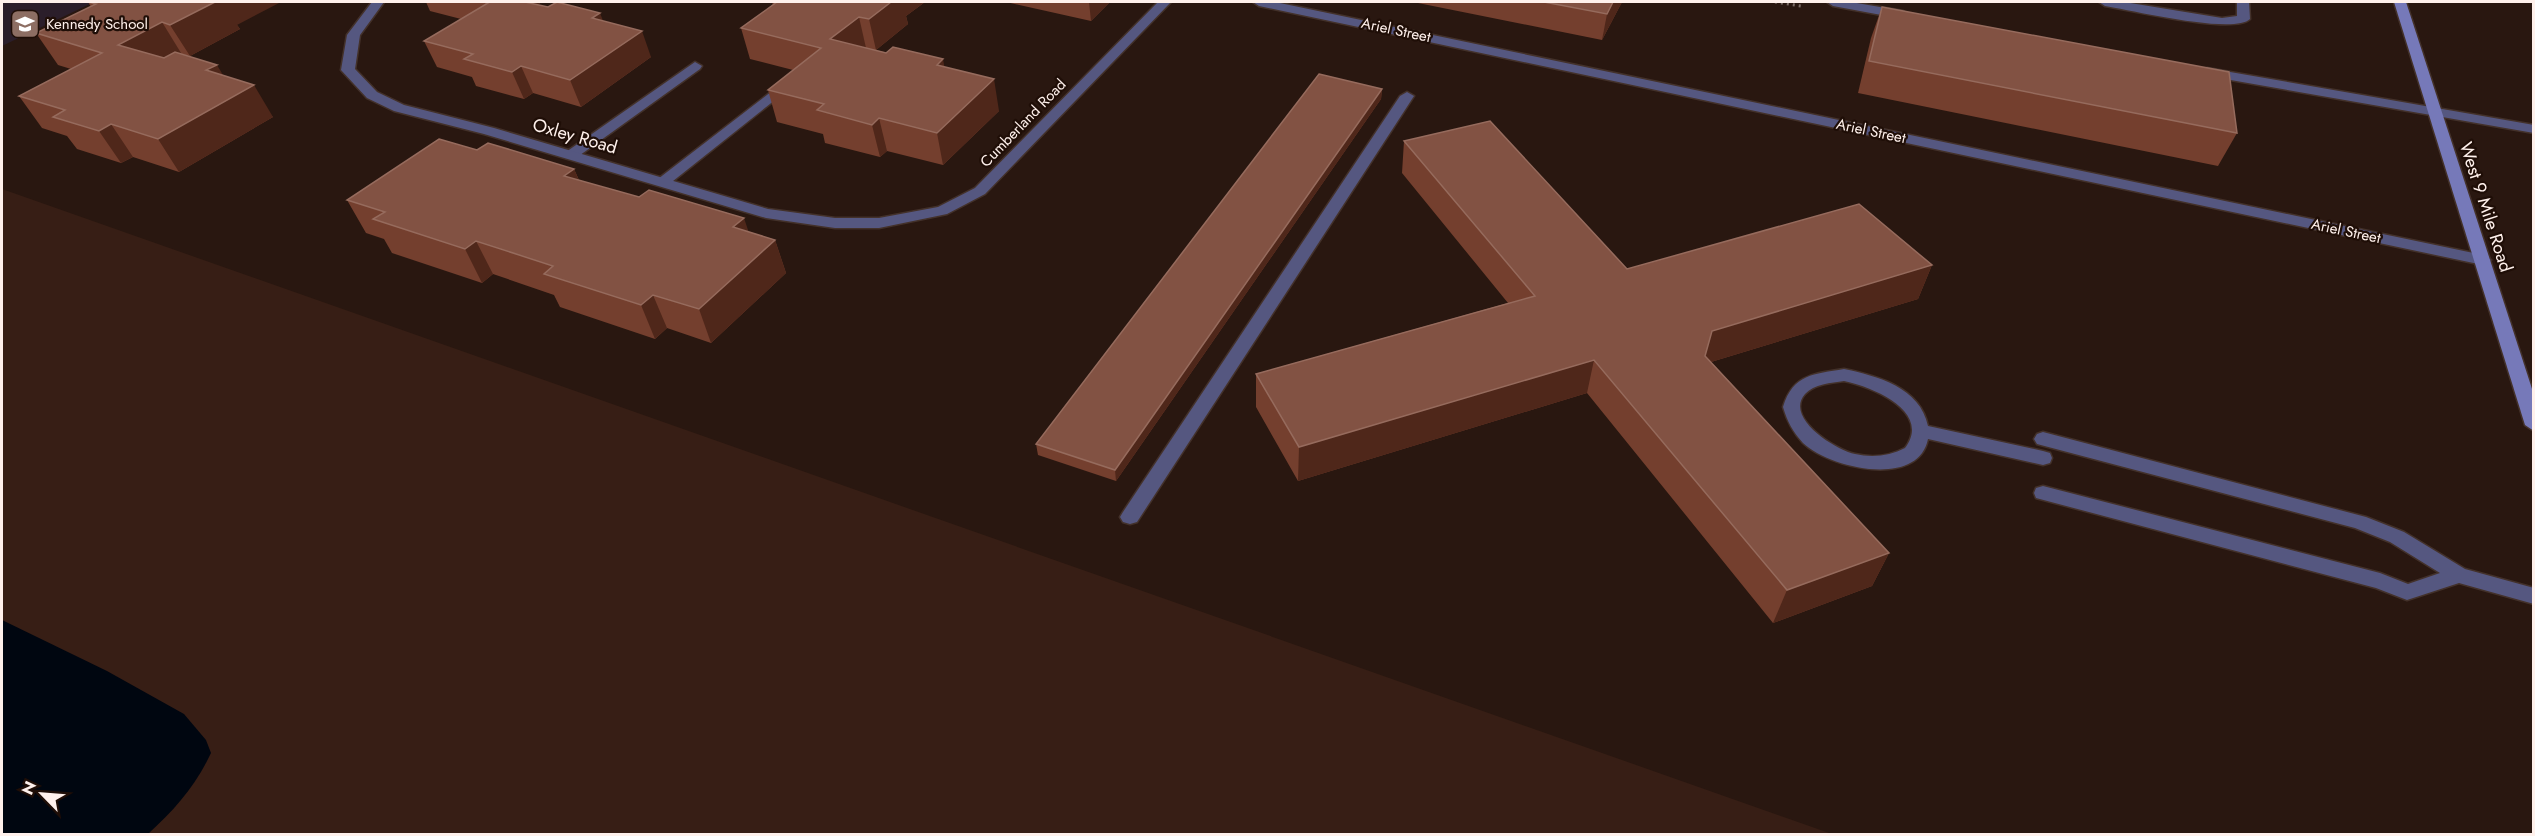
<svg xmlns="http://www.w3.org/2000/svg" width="2535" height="836" font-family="Jost,sans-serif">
<rect width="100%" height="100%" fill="#291710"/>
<polygon fill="#371e15" points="2,189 1832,834 2,834"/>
<polygon fill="#2b1e2a" points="2,2 94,2 2,46"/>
<path fill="#000610" d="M2,620L107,671L184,714L206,740L211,753C195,787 175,809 148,834H2Z"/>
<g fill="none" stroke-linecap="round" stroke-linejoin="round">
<g stroke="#43312a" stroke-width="3">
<g id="lane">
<path d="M2099,2H2124L2222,18L2237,16V2H2249L2250,19C2234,35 2131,10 2105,6Z"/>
<polygon points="695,62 702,66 700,69 576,158 566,158 564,155 566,152"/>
<polygon points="780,85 787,89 785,92 668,185 658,185 656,182 658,179"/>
<polygon points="1407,92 1414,96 1137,522 1130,524 1123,522 1120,517 1123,512 1400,96"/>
<path d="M1844,369C1877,376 1920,387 1928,426L2043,451L2050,453L2052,458L2050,463L2043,465L1928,439C1918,489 1829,468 1803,443C1793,432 1787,421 1783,407C1793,374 1814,374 1844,369ZM1844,381C1870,386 1933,411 1905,448C1890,456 1872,458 1855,454C1836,450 1784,418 1805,394C1814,384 1831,383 1844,381Z"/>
<polygon points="2043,432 2366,517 2404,532 2465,569 2534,588 2534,604 2459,583 2407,600 2376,588 2036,498 2034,493 2036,488 2043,486 2380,573 2408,584 2440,573 2390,542 2355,528 2037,444 2034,439 2037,434"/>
</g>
</g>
<g stroke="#43312a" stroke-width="3">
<g id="street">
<polygon points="372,2 384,2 360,35 355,69 377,92 404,105 494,128 768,209 835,218 879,218 938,207 975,188 1158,2 1171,2 985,194 947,214 879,228 835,228 766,218 484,134 394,111 367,98 341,70 347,35"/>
<polygon points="1253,2 1275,2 2483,255 2491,260 2483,265 1259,6"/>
<polygon points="1827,2 1851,2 1903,11 1909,15 1903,19 1833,6"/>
<polygon points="2207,68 2534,125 2534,133 2202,75 2200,72"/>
</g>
</g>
<g stroke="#43312a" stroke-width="3">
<polygon id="secondary" points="2394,2 2406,2 2534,395 2534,431 2525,425"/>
</g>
<polyline stroke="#7e6e68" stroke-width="3" stroke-dasharray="2 4" stroke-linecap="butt" points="1775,2 1801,6"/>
<use href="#lane" fill="#555780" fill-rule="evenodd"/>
<use href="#street" fill="#555780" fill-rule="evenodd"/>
<use href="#secondary" fill="#7679b9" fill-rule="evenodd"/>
</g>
<g fill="#743f2e">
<polygon points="88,2 237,25 240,29 190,56 180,54 224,76 273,117 179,172 133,157 121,163 77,149 67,136 42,128 19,96 71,69 58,65 36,33 91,7"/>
<polygon points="426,2 542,2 537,5 603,21 651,57 581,107 533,93 524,99 476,86 472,77 437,67 424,41 461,19 430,11"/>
<polygon points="772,2 925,2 906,16 908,24 876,50 944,67 999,111 943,165 887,151 880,157 825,143 823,134 777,122 768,90 793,70 750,59 741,28 773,5"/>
<polygon points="1006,2 1110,2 1091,21"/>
<polygon points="1413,2 1622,2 1602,40"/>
<polygon points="1882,7 2237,133 2218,166 1858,93 1871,38"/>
<polygon points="1382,89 1381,99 1116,481 1038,455 1036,444"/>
<polygon points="1404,141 1627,269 1932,265 1918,299 1711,362 1889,553 1872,586 1773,623 1587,393 1298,481 1256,407 1256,374 1508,303 1402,173"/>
<polygon points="477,150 574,169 579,180 775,240 786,273 711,343 667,328 655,339 560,307 554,295 493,274 482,283 392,253 384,239 366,233 347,200"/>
</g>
<g fill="#4f271a">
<polygon points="215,2 281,2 237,25 240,29 190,56 170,25"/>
<polygon points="502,2 542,2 510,21"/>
<polygon points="891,2 925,2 906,16 908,24 876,50 869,19"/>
<polygon points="1089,2 1110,2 1091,21"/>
<polygon points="1613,2 1622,2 1602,40 1607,14"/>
<polygon points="600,13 610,39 592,18"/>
<polygon points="859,17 866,48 830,39"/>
<polygon points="162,22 181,53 138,76 118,45"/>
<polygon points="642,31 651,57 581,107 570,80"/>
<polygon points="943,59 949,91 937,65"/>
<polygon points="217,65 235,95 254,85 273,117 179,172 158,139 206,70"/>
<polygon points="521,66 533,93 524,99 512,72"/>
<polygon points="994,79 999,111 943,165 937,133"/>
<polygon points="1382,89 1381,99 1116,481 1115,470"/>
<polygon points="879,118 887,151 880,157 872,125"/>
<polygon points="111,124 133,157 121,163 99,131"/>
<polygon points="574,169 588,201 564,176"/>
<polygon points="744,218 755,251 733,227"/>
<polygon points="775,240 786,273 711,343 699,309"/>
<polygon points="476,241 493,274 482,283 465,249"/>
<polygon points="1932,265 1918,299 1701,365 1712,331"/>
<polygon points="653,295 667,328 655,339 641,305"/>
<polygon points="1594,360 1587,393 1298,481 1299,447"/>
<polygon points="1889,553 1872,586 1773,623 1787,590"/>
</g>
<g fill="#825243" stroke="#966b5d" stroke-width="1.5">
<polygon points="88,2 215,2 170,25 162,22 118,45 164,58 175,52 217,65 206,70 254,85 158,139 111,124 99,131 53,117 65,110 19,96 102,53 36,33 96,4"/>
<polygon points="484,2 525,2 548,7 557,2 600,13 592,18 642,31 570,80 521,66 512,72 464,59 473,54 424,41 488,3"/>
<polygon points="777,2 891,2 869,19 859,17 830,39 886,53 893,47 943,59 937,65 994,79 937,133 879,118 872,125 817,110 824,104 768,90 821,48 741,28"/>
<polygon points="1544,2 1613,2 1607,14"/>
<polygon points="1882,7 2229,72 2237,133 1869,61"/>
<polygon points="1319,74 1382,89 1115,470 1036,444"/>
<polygon points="1490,121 1627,269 1859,204 1932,265 1712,331 1705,356 1889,553 1787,590 1594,360 1299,447 1256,374 1535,296 1404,141"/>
<polygon points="439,139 477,150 488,143 574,169 564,176 639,197 649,190 744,218 733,227 775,240 699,309 653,295 641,305 544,274 553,266 476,241 465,249 373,219 385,212 347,200"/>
</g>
<defs>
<g id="school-square" transform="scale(1.5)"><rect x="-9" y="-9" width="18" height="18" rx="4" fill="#8d6e63" stroke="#1f0e07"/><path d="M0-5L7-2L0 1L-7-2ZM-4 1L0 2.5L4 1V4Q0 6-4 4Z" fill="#fff"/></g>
</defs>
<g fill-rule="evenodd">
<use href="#school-square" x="25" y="24"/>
</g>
<g text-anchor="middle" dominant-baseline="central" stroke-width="4.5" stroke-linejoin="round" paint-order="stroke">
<g font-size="15" fill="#fff1ec" stroke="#1f0e07" text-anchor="start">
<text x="46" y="24">Kennedy School</text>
</g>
<g font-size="15" fill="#fff1ec" stroke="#1f0e07">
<text transform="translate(1396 30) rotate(12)">Ariel Street</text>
<text transform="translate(1023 123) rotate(-46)">Cumberland Road</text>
<text transform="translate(1871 131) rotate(12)">Ariel Street</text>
<text transform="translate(2346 231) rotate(12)">Ariel Street</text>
</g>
<g font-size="18" fill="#fff1ec" stroke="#1f0e07">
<text transform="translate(575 136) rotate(16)">Oxley Road</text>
<text transform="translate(2486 207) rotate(72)">West 9 Mile Road</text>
</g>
</g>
<rect width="2535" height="836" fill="none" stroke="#fff1ec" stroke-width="6"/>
<g transform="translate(42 794) rotate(295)" stroke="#1f0e07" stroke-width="4.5" paint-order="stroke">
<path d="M0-4.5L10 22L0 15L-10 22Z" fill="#fff1ec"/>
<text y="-9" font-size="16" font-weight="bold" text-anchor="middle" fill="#fff1ec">N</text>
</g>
</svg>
